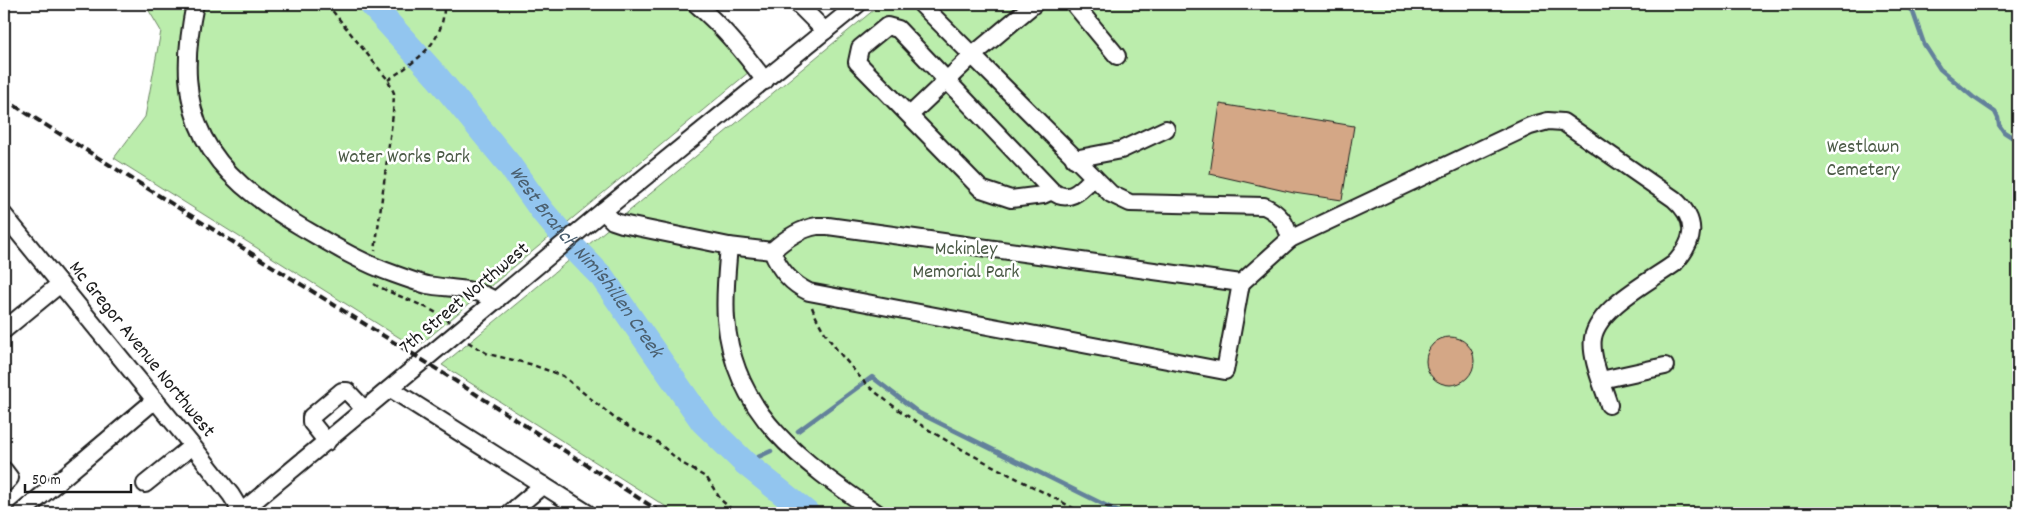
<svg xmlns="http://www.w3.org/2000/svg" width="2022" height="517" font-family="Dekko,sans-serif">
<rect width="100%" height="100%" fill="#fff"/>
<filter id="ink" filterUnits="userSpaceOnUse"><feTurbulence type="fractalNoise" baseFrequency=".02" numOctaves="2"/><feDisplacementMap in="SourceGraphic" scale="10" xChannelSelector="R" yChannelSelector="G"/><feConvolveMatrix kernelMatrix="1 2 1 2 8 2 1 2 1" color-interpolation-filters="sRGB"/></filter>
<g filter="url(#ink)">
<g fill="#bbedac" stroke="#6c8464">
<polygon points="145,4 683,4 714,31 749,72 416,348 114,158 145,117 161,31"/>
<polygon points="881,4 2018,4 2018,513 676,513 442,365"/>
</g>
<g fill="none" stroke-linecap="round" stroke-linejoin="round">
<g stroke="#63819b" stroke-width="4.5">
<polyline points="1904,4 1913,12 1924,44 1940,69 1973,97 1995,112 1998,118 1999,125 2004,132 2018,141"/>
<polyline points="798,431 872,377 919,413 1121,513"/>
<polyline points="745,463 771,451"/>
</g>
<path stroke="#92c5ef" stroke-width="25" id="s1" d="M371,4L438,78L508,163L543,212L573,247L602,277L703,422L745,463L807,513"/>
</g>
<g fill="#d4a786" stroke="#1c1c1c">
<polygon points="1220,104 1354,126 1342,200 1294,193 1210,174"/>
<circle cx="1450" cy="361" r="24"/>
</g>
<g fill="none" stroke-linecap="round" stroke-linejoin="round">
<g stroke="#1c1c1c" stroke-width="20">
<g id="minor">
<path d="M195,4C171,118 206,171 303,228C332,245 362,263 394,274C405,278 416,282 427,285C451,289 475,287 496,301"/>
<path d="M696,4C723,27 744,52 765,81"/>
<polyline points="798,4 825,31"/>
<path d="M921,4L1094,177C1082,189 1069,205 1052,191L1043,195L1011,199L981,189L857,62L860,48L887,26L898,29L1052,191"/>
<polyline points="1074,4 1117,56"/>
<polyline points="910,115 972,56 1034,4"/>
<polyline points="1074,159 1121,150 1166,129"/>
<path d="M1094,177L1111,194L1130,203L1264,206C1279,213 1286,222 1290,239L1241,283"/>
<polyline points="603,211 613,221 622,224 729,246 772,251"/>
<polyline points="4,215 195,449 231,495 242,513"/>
<path d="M817,226H828L1241,283L1225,371L809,292C792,284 779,269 772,251C785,239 799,229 817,226Z"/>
<path d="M1290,239L1530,126L1548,121L1563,122L1674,199C1699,221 1695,241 1674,264C1650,281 1598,308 1593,338C1590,357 1603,386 1609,405"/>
<path d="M729,246C727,270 724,295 726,319C734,416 804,463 877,513"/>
<polyline points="4,330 60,284"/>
<polyline points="1601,380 1665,366"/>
<polyline points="391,389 587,513"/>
<polyline points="327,442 311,422 311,417 342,391 347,391 365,410"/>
<polyline points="4,470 10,478 4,484"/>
<polyline points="145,484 192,446"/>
<polyline points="21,513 155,400"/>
<polyline points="240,513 603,211 858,4"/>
<polyline points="510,513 543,485"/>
</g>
</g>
<g stroke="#1c1c1c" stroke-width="2.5" stroke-dasharray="5 4" stroke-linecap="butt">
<polyline points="327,4 388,80 394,93 393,114 375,251"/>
<path d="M388,80C417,60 445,43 444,4"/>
<path d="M374,284C394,296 434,307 449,322"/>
<path d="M812,307C819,326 830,341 842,356C852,367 861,380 873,390C934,441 1012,474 1082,513"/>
<polyline points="468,342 488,354 530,364 563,376 613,417 635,431 656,441 682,463 707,478 721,500 736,513"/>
</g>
<use href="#minor" stroke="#fff" stroke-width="16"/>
<polyline stroke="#1c1c1c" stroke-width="4" stroke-dasharray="8 4" stroke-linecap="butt" points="4,99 424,361 662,513"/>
</g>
</g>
<g text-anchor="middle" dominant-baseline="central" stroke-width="5" stroke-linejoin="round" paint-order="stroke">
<g font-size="20" fill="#4c5b47" stroke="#fff">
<text x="1863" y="148">Westlawn<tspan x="1863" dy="23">Cemetery</tspan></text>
<text x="404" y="158">Water Works Park</text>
<text x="966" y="250">Mckinley<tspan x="966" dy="23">Memorial Park</tspan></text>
</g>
<g font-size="20" fill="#1c1c1c" stroke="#fff">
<text transform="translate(465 299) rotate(-40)">7th Street Northwest</text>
<text transform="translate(141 350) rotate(51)">Mc Gregor Avenue Northwest</text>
</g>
<g font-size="21" font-style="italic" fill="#4b6070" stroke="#fff">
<text stroke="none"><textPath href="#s1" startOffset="336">West Branch Nimishillen Creek</textPath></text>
</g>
</g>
<rect width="2022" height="517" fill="none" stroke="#fff" stroke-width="20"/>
<rect x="10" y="10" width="2002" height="497" fill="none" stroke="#1c1c1c" stroke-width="2" filter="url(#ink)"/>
<path d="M25 484v8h106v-8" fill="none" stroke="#1c1c1c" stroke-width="2.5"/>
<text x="32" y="484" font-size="15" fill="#1c1c1c" stroke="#ffffff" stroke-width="4" paint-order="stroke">50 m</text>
</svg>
